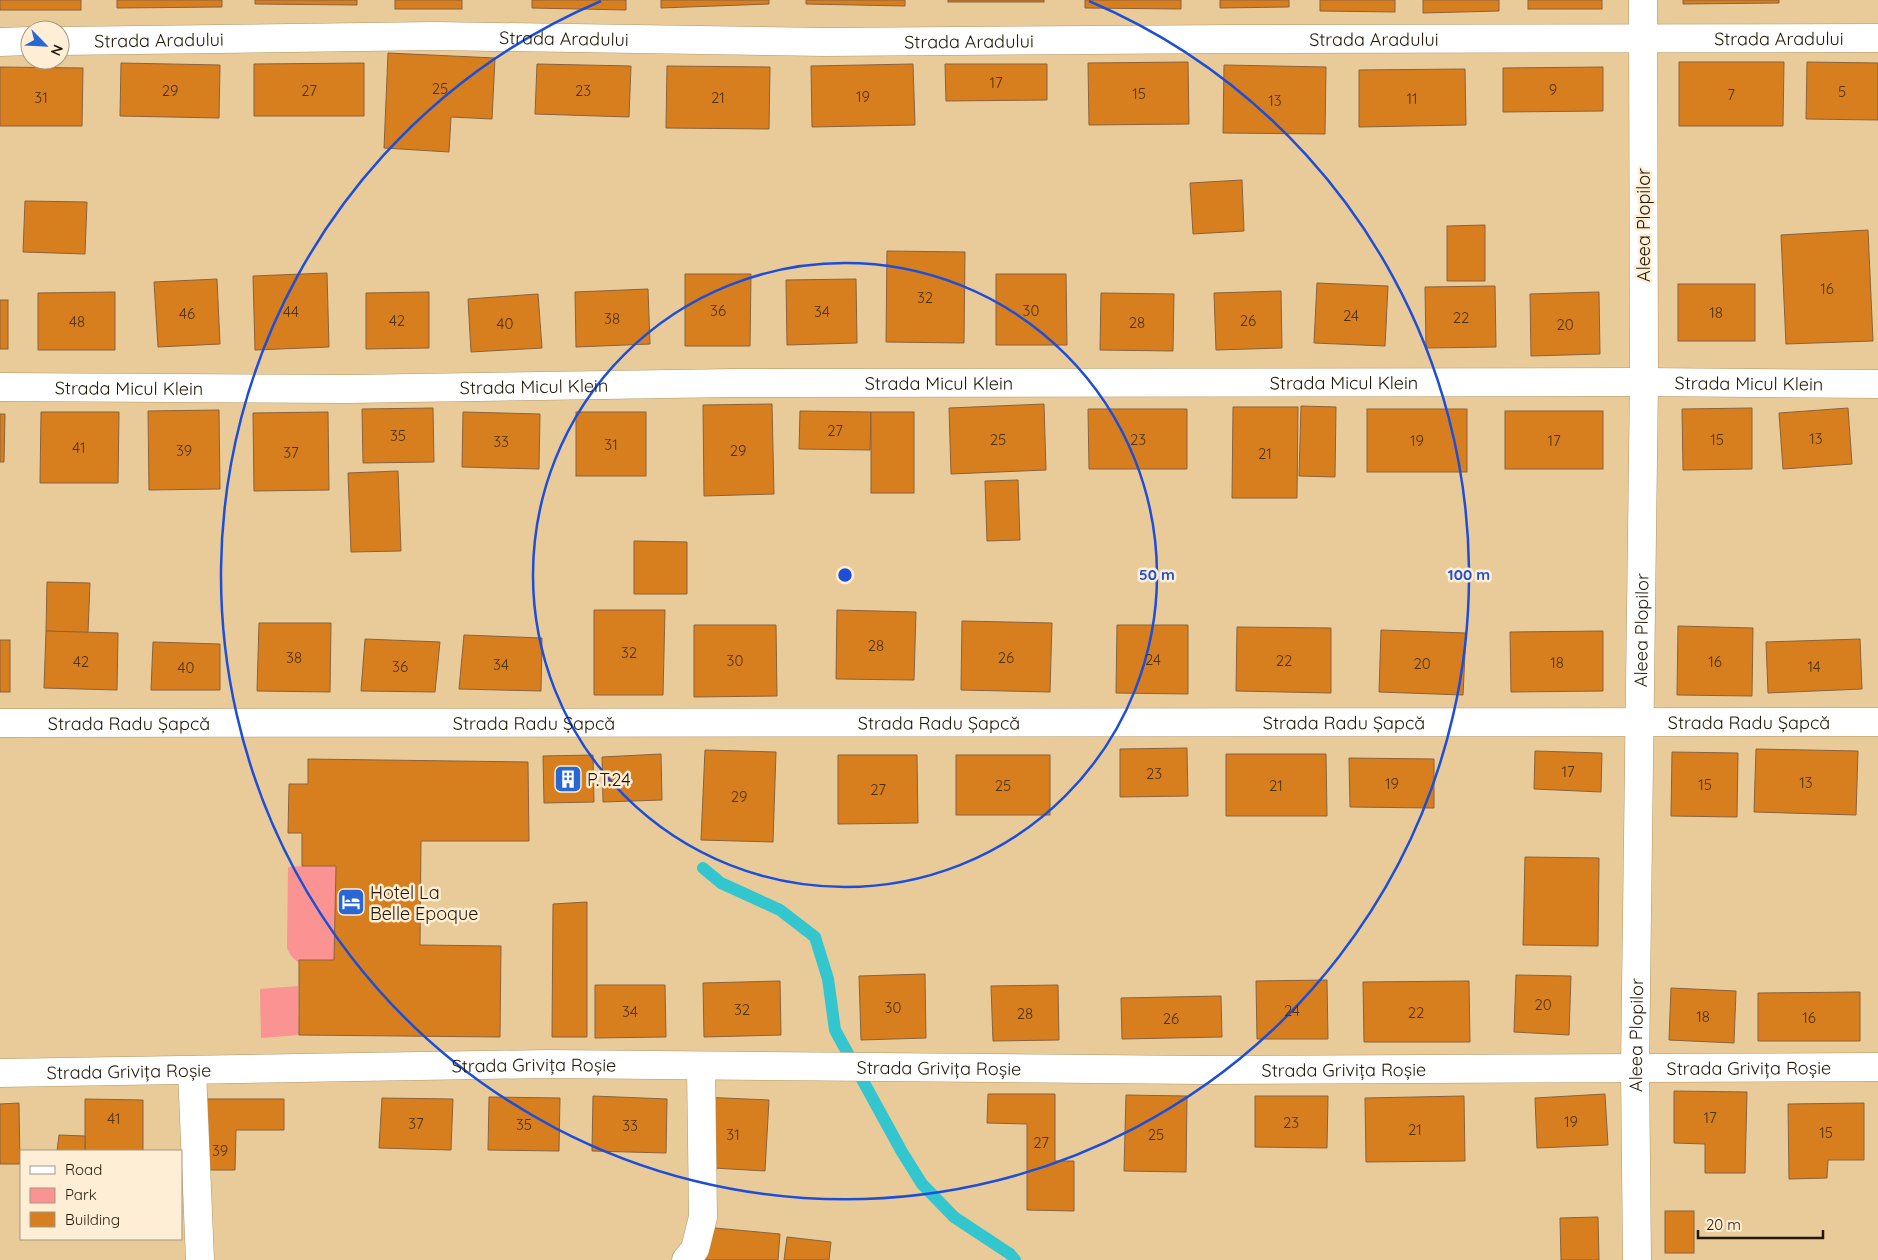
<svg xmlns="http://www.w3.org/2000/svg" width="1878" height="1260" font-family="Quicksand,sans-serif">
<rect width="100%" height="100%" fill="#e8cb99"/>
<g fill="#fa9392">
<path d="M302,866H336L334,960H308V968C298,963 291,958 287,948L288,867Z"/>
<polygon points="298,986 299,1035 261,1038 260,989"/>
</g>
<g fill="none" stroke-linecap="round" stroke-linejoin="round">
<polyline stroke="#34c6cf" stroke-width="12" points="703,868 721,883 780,910 815,937 828,979 835,1030 902,1152 922,1184 954,1217 1010,1254 1015,1260"/>
</g>
<g fill="#d77e1e" stroke="#8b623e">
<rect x="0" y="0" width="81" height="10"/>
<polygon points="117,0 222,0 222,7 117,8"/>
<polygon points="255,0 357,0 357,5 255,4"/>
<rect x="395" y="0" width="67" height="9"/>
<polygon points="532,0 626,0 626,10 532,8"/>
<polygon points="661,0 769,0 769,4 661,8"/>
<polygon points="806,0 905,0 905,6 806,4"/>
<rect x="948" y="0" width="96" height="2"/>
<polygon points="1085,0 1181,0 1181,9 1085,8"/>
<polygon points="1220,0 1289,0 1289,7 1220,8"/>
<polygon points="1320,0 1395,0 1395,12 1320,11"/>
<polygon points="1423,0 1499,0 1499,11 1423,13"/>
<rect x="1528" y="0" width="74" height="9"/>
<polygon points="1683,0 1779,0 1779,3 1683,4"/>
<polygon points="388,53 495,58 492,119 451,117 449,152 384,148"/>
<polygon points="1188,62 1189,124 1089,125 1088,63"/>
<polygon points="1679,62 1784,62 1783,126 1679,126"/>
<polygon points="1807,62 1878,63 1878,120 1806,119"/>
<polygon points="121,63 220,65 219,118 120,116"/>
<polygon points="364,63 364,116 254,116 254,64"/>
<polygon points="537,64 631,66 629,117 535,114"/>
<polygon points="913,64 915,125 812,127 811,66"/>
<polygon points="945,64 1047,64 1047,100 946,101"/>
<polygon points="1224,65 1326,67 1325,134 1223,133"/>
<polygon points="667,66 770,67 769,129 666,128"/>
<polygon points="0,67 83,68 82,126 0,126"/>
<polygon points="1603,67 1603,111 1503,112 1503,68"/>
<polygon points="1465,69 1466,125 1359,127 1359,70"/>
<polygon points="1242,180 1244,231 1193,234 1190,183"/>
<polygon points="25,201 87,202 85,254 23,252"/>
<polygon points="1485,225 1485,281 1447,281 1447,226"/>
<polygon points="1868,230 1873,341 1786,344 1781,235"/>
<polygon points="887,251 965,252 964,343 886,342"/>
<polygon points="327,273 329,347 255,350 253,276"/>
<polygon points="685,274 751,274 750,346 685,346"/>
<polygon points="996,274 1066,274 1067,345 996,345"/>
<polygon points="217,279 220,344 158,347 154,282"/>
<polygon points="856,279 857,343 787,345 786,280"/>
<polygon points="1317,283 1388,286 1385,346 1314,343"/>
<rect x="1678" y="284" width="77" height="57"/>
<polygon points="1495,286 1496,347 1426,348 1425,287"/>
<polygon points="648,289 650,344 576,347 575,292"/>
<polygon points="1281,291 1282,348 1216,350 1214,293"/>
<polygon points="115,292 115,350 38,350 38,293"/>
<polygon points="429,292 429,348 366,349 366,293"/>
<polygon points="1599,292 1600,354 1531,356 1530,294"/>
<polygon points="1101,293 1174,294 1173,351 1100,350"/>
<polygon points="538,294 542,348 471,352 468,299"/>
<rect x="0" y="300" width="8" height="49"/>
<polygon points="772,404 774,494 704,496 703,405"/>
<polygon points="1044,404 1046,470 951,474 949,408"/>
<polygon points="1301,406 1336,407 1335,477 1299,476"/>
<polygon points="1233,407 1298,407 1297,498 1232,498"/>
<polygon points="433,408 434,462 363,463 362,409"/>
<polygon points="1752,408 1752,469 1683,470 1682,409"/>
<polygon points="1848,408 1852,464 1783,469 1779,413"/>
<polygon points="1088,409 1187,409 1187,469 1089,469"/>
<rect x="1367" y="409" width="100" height="63"/>
<polygon points="219,410 220,489 149,490 148,411"/>
<polygon points="800,411 871,412 870,450 799,449"/>
<rect x="1505" y="411" width="98" height="58"/>
<polygon points="41,412 119,412 118,483 40,483"/>
<polygon points="328,412 329,490 254,491 253,413"/>
<polygon points="463,412 540,414 539,469 462,467"/>
<rect x="576" y="412" width="70" height="64"/>
<rect x="871" y="412" width="43" height="81"/>
<polygon points="0,414 5,414 4,462 0,462"/>
<polygon points="398,471 401,551 351,552 348,473"/>
<polygon points="1018,480 1020,540 987,541 985,481"/>
<polygon points="634,541 687,542 687,594 634,594"/>
<polygon points="47,582 90,583 88,633 46,631"/>
<polygon points="594,610 665,610 663,695 594,695"/>
<polygon points="837,610 916,612 914,680 836,679"/>
<polygon points="962,621 1052,623 1050,692 961,690"/>
<polygon points="259,623 331,623 330,692 257,691"/>
<polygon points="694,625 776,625 777,696 694,697"/>
<polygon points="1117,625 1188,625 1188,694 1116,693"/>
<polygon points="1678,626 1753,628 1752,696 1677,695"/>
<polygon points="1237,627 1331,628 1331,693 1236,691"/>
<polygon points="1381,630 1466,633 1463,695 1379,692"/>
<polygon points="46,631 118,633 117,690 44,688"/>
<polygon points="1603,631 1603,691 1511,692 1510,632"/>
<polygon points="464,635 542,638 541,691 459,689"/>
<polygon points="365,639 440,642 435,692 361,691"/>
<polygon points="1860,639 1862,689 1768,693 1766,642"/>
<rect x="0" y="640" width="10" height="52"/>
<polygon points="153,642 220,644 220,690 151,690"/>
<polygon points="1187,748 1188,796 1120,797 1120,749"/>
<polygon points="1756,749 1858,751 1856,815 1754,812"/>
<polygon points="705,750 776,752 773,842 701,840"/>
<polygon points="1535,751 1602,753 1601,792 1534,789"/>
<polygon points="1672,752 1738,753 1737,817 1671,816"/>
<polygon points="661,754 662,800 603,802 602,757"/>
<polygon points="1226,754 1326,754 1327,816 1226,816"/>
<polygon points="593,755 594,802 544,803 543,756"/>
<polygon points="838,755 917,755 918,823 838,824"/>
<rect x="956" y="755" width="94" height="60"/>
<polygon points="1349,758 1434,759 1434,808 1350,807"/>
<polygon points="308,759 528,762 529,841 421,841 420,945 501,946 500,1037 299,1035 299,960 334,960 336,866 302,866 302,833 288,833 289,784 308,784"/>
<polygon points="1525,857 1599,858 1598,946 1523,945"/>
<polygon points="587,902 587,1037 552,1037 553,904"/>
<polygon points="925,974 926,1038 861,1040 859,976"/>
<polygon points="1516,975 1571,976 1569,1035 1514,1032"/>
<polygon points="1327,980 1328,1039 1257,1039 1256,981"/>
<polygon points="780,981 781,1035 704,1037 703,983"/>
<polygon points="1469,981 1470,1042 1364,1042 1363,982"/>
<polygon points="595,985 665,985 666,1037 595,1038"/>
<polygon points="1058,985 1059,1040 993,1041 991,986"/>
<polygon points="1671,988 1736,991 1734,1043 1669,1040"/>
<polygon points="1860,992 1860,1041 1758,1041 1758,993"/>
<polygon points="1221,996 1222,1037 1122,1039 1121,998"/>
<polygon points="1674,1091 1747,1092 1745,1173 1705,1173 1705,1144 1674,1143"/>
<polygon points="988,1094 1055,1094 1055,1161 1074,1161 1074,1211 1027,1210 1027,1124 987,1123"/>
<polygon points="1605,1094 1608,1145 1537,1148 1535,1098"/>
<polygon points="1126,1095 1187,1096 1186,1172 1124,1171"/>
<polygon points="593,1096 667,1099 666,1153 592,1151"/>
<polygon points="1255,1096 1328,1096 1327,1148 1255,1147"/>
<polygon points="1464,1096 1465,1161 1366,1162 1365,1098"/>
<polygon points="489,1097 560,1098 559,1151 488,1150"/>
<polygon points="701,1097 769,1100 765,1171 697,1167"/>
<polygon points="382,1098 453,1099 451,1150 379,1148"/>
<polygon points="85,1099 143,1100 143,1151 85,1151"/>
<polygon points="206,1099 284,1099 284,1130 236,1130 235,1170 205,1170"/>
<polygon points="19,1103 20,1164 0,1164 0,1104"/>
<polygon points="1864,1103 1864,1160 1828,1160 1827,1178 1789,1179 1788,1104"/>
<polygon points="59,1135 85,1136 85,1151 57,1151"/>
<rect x="1665" y="1211" width="29" height="42"/>
<polygon points="1598,1217 1599,1260 1561,1260 1560,1218"/>
<polygon points="704,1227 780,1234 778,1260 702,1260"/>
<polygon points="787,1237 831,1242 829,1260 784,1260"/>
</g>
<g fill="none" stroke-linecap="round" stroke-linejoin="round">
<g stroke="#b29665" stroke-width="29">
<g id="minor">
<path id="s1" d="M60,41L435,36L825,42L1235,39L1878,38"/>
<polyline points="0,42 30,41"/>
<path id="s2" d="M0,387L348,389L733,383L1644,382L1878,384"/>
<path id="s3" d="M0,723L1878,722"/>
<polyline points="192,1070 200,1260"/>
<path id="s4" d="M0,1073L547,1064L1202,1070L1878,1067"/>
<polyline points="686,1260 695,1249 703,1217 701,1066"/>
<path id="s5" d="M1637,1260L1635,1067L1644,382L1643,0"/>
</g>
</g>
<use href="#minor" stroke="#fff" stroke-width="28"/>
</g>
<g fill="none" stroke="#1d4ed8" stroke-width="2.5">
<circle cx="845" cy="575" r="312"/>
<path d="M1089 1A624 624 0 1 1 601 1"/>
</g>
<defs>
<g id="building-square" transform="scale(1.4375)"><rect x="-9" y="-9" width="18" height="18" rx="4" fill="#2867d4" stroke="#fdeed5"/><path d="M-4-6H4V6H1V3H-1V6H-4ZM-2.5-4.3h1.7v1.8h-1.7ZM.8-4.3h1.7v1.8H.8ZM-2.5-1h1.7V.8h-1.7ZM.8-1h1.7V.8H.8Z" fill="#fff"/></g>
<g id="hotel-square" transform="scale(1.4375)"><rect x="-9" y="-9" width="18" height="18" rx="4" fill="#2867d4" stroke="#fdeed5"/><path d="M-6-4.5h1.5V1H6V5H4.5V3h-9V5H-6ZM-4 0a1.8 1.8 0 1 1 3.6 0ZM.5 0V-2.5h3Q6-2.5 6 0Z" fill="#fff"/></g>
</defs>
<g fill-rule="evenodd">
<use href="#building-square" x="568" y="779"/>
<use href="#hotel-square" x="351" y="902"/>
</g>
<g text-anchor="middle" dominant-baseline="central" stroke-width="5" stroke-linejoin="round" paint-order="stroke">
<g font-size="15" fill="#4f310a">
<text x="996" y="82">17</text>
<text x="440" y="88">25</text>
<text x="1553" y="89">9</text>
<text x="170" y="90">29</text>
<text x="309" y="90">27</text>
<text x="583" y="90">23</text>
<text x="1842" y="91">5</text>
<text x="1139" y="93">15</text>
<text x="1731" y="94">7</text>
<text x="863" y="96">19</text>
<text x="41" y="97">31</text>
<text x="718" y="97">21</text>
<text x="1412" y="98">11</text>
<text x="1275" y="100">13</text>
<text x="1827" y="288">16</text>
<text x="925" y="297">32</text>
<text x="718" y="310">36</text>
<text x="1031" y="310">30</text>
<text x="291" y="311">44</text>
<text x="822" y="311">34</text>
<text x="1716" y="312">18</text>
<text x="187" y="313">46</text>
<text x="1351" y="315">24</text>
<text x="1461" y="317">22</text>
<text x="612" y="318">38</text>
<text x="397" y="320">42</text>
<text x="1248" y="320">26</text>
<text x="77" y="321">48</text>
<text x="1137" y="322">28</text>
<text x="505" y="323">40</text>
<text x="1565" y="324">20</text>
<text x="835" y="430">27</text>
<text x="398" y="435">35</text>
<text x="1816" y="438">13</text>
<text x="998" y="439">25</text>
<text x="1138" y="439">23</text>
<text x="1717" y="439">15</text>
<text x="1417" y="440">19</text>
<text x="1554" y="440">17</text>
<text x="501" y="441">33</text>
<text x="611" y="444">31</text>
<text x="79" y="447">41</text>
<text x="184" y="450">39</text>
<text x="738" y="450">29</text>
<text x="291" y="452">37</text>
<text x="1265" y="453">21</text>
<text x="876" y="645">28</text>
<text x="629" y="652">32</text>
<text x="294" y="657">38</text>
<text x="1006" y="657">26</text>
<text x="1153" y="659">24</text>
<text x="735" y="660">30</text>
<text x="1284" y="660">22</text>
<text x="81" y="661">42</text>
<text x="1715" y="661">16</text>
<text x="1557" y="662">18</text>
<text x="1422" y="663">20</text>
<text x="501" y="664">34</text>
<text x="400" y="666">36</text>
<text x="1814" y="666">14</text>
<text x="186" y="667">40</text>
<text x="1568" y="771">17</text>
<text x="1154" y="773">23</text>
<text x="1806" y="782">13</text>
<text x="1392" y="783">19</text>
<text x="1705" y="784">15</text>
<text x="1003" y="785">25</text>
<text x="1276" y="785">21</text>
<text x="878" y="789">27</text>
<text x="739" y="796">29</text>
<text x="1543" y="1004">20</text>
<text x="893" y="1007">30</text>
<text x="742" y="1009">32</text>
<text x="1292" y="1010">24</text>
<text x="630" y="1011">34</text>
<text x="1416" y="1012">22</text>
<text x="1025" y="1013">28</text>
<text x="1703" y="1016">18</text>
<text x="1809" y="1017">16</text>
<text x="1171" y="1018">26</text>
<text x="1710" y="1117">17</text>
<text x="114" y="1118">41</text>
<text x="1571" y="1121">19</text>
<text x="1291" y="1122">23</text>
<text x="416" y="1123">37</text>
<text x="524" y="1124">35</text>
<text x="630" y="1125">33</text>
<text x="1415" y="1129">21</text>
<text x="1826" y="1132">15</text>
<text x="733" y="1134">31</text>
<text x="1156" y="1134">25</text>
<text x="1041" y="1142">27</text>
<text x="220" y="1150">39</text>
</g>
<g font-size="18" fill="#221704" stroke="#fdeed5">
<text stroke="none"><textPath href="#s1" startOffset="504">Strada Aradului</textPath></text>
<text stroke="none"><textPath href="#s1" startOffset="1719">Strada Aradului</textPath></text>
<text stroke="none"><textPath href="#s1" startOffset="1314">Strada Aradului</textPath></text>
<text stroke="none"><textPath href="#s1" startOffset="99">Strada Aradului</textPath></text>
<text stroke="none"><textPath href="#s1" startOffset="909">Strada Aradului</textPath></text>
<text transform="translate(1643 225) rotate(-90)">Aleea Plopilor</text>
<text stroke="none"><textPath href="#s2" startOffset="939">Strada Micul Klein</textPath></text>
<text stroke="none"><textPath href="#s2" startOffset="1344">Strada Micul Klein</textPath></text>
<text stroke="none"><textPath href="#s2" startOffset="1749">Strada Micul Klein</textPath></text>
<text stroke="none"><textPath href="#s2" startOffset="534">Strada Micul Klein</textPath></text>
<text stroke="none"><textPath href="#s2" startOffset="129">Strada Micul Klein</textPath></text>
<text stroke="none"><textPath href="#s5" startOffset="630">Aleea Plopilor</textPath></text>
<text stroke="none"><textPath href="#s3" startOffset="534">Strada Radu Șapcă</textPath></text>
<text stroke="none"><textPath href="#s3" startOffset="939">Strada Radu Șapcă</textPath></text>
<text stroke="none"><textPath href="#s3" startOffset="1344">Strada Radu Șapcă</textPath></text>
<text stroke="none"><textPath href="#s3" startOffset="1749">Strada Radu Șapcă</textPath></text>
<text stroke="none"><textPath href="#s3" startOffset="129">Strada Radu Șapcă</textPath></text>
<text stroke="none"><textPath href="#s5" startOffset="225">Aleea Plopilor</textPath></text>
<text stroke="none"><textPath href="#s4" startOffset="534">Strada Grivița Roșie</textPath></text>
<text stroke="none"><textPath href="#s4" startOffset="1749">Strada Grivița Roșie</textPath></text>
<text stroke="none"><textPath href="#s4" startOffset="939">Strada Grivița Roșie</textPath></text>
<text stroke="none"><textPath href="#s4" startOffset="1344">Strada Grivița Roșie</textPath></text>
<text stroke="none"><textPath href="#s4" startOffset="129">Strada Grivița Roșie</textPath></text>
</g>
<g font-size="18" fill="#221704" stroke="#fdeed5" text-anchor="start">
<text x="587" y="779">P.T.24</text>
<text x="370" y="892">Hotel La<tspan x="370" dy="21">Belle Epoque</tspan></text>
</g>
</g>
<circle cx="845" cy="575" r="8" fill="#1d4ed8" stroke="#fdeed5" stroke-width="2.5"/>
<g font-size="15" text-anchor="middle" font-weight="bold" fill="#1d4ed8" stroke="#fdeed5" stroke-width="5" stroke-linejoin="round" paint-order="stroke">
<text x="1157" y="580">50 m</text>
<text x="1469" y="580">100 m</text>
</g>
<rect x="20" y="1150" width="162" height="90" fill="#fdeed5" stroke="#a59881"/>
<rect x="30" y="1166" width="25" height="8" fill="#ffffff" stroke="#a59881"/>
<text x="65" y="1175" font-size="15" fill="#221704">Road</text>
<rect x="30" y="1188" width="25" height="15" fill="#fa9392" stroke="#a59881"/>
<text x="65" y="1200" font-size="15" fill="#221704">Park</text>
<rect x="30" y="1212" width="25" height="15" fill="#d77e1e" stroke="#a59881"/>
<text x="65" y="1225" font-size="15" fill="#221704">Building</text>
<g transform="translate(45 45) rotate(114)"><circle r="24" fill="#fdeed5" stroke="#a59881"/>
<path d="M0-4L9 19L0 12L-9 19Z" fill="#2867d4"/>
<text y="-8" font-size="14" font-weight="bold" text-anchor="middle" fill="#221704">N</text>
</g>
<path d="M1698 1230v8h125v-8" fill="none" stroke="#221704" stroke-width="2.5"/>
<text x="1706" y="1230" font-size="15" fill="#221704" stroke="#fdeed5" stroke-width="4" paint-order="stroke">20 m</text>
</svg>
